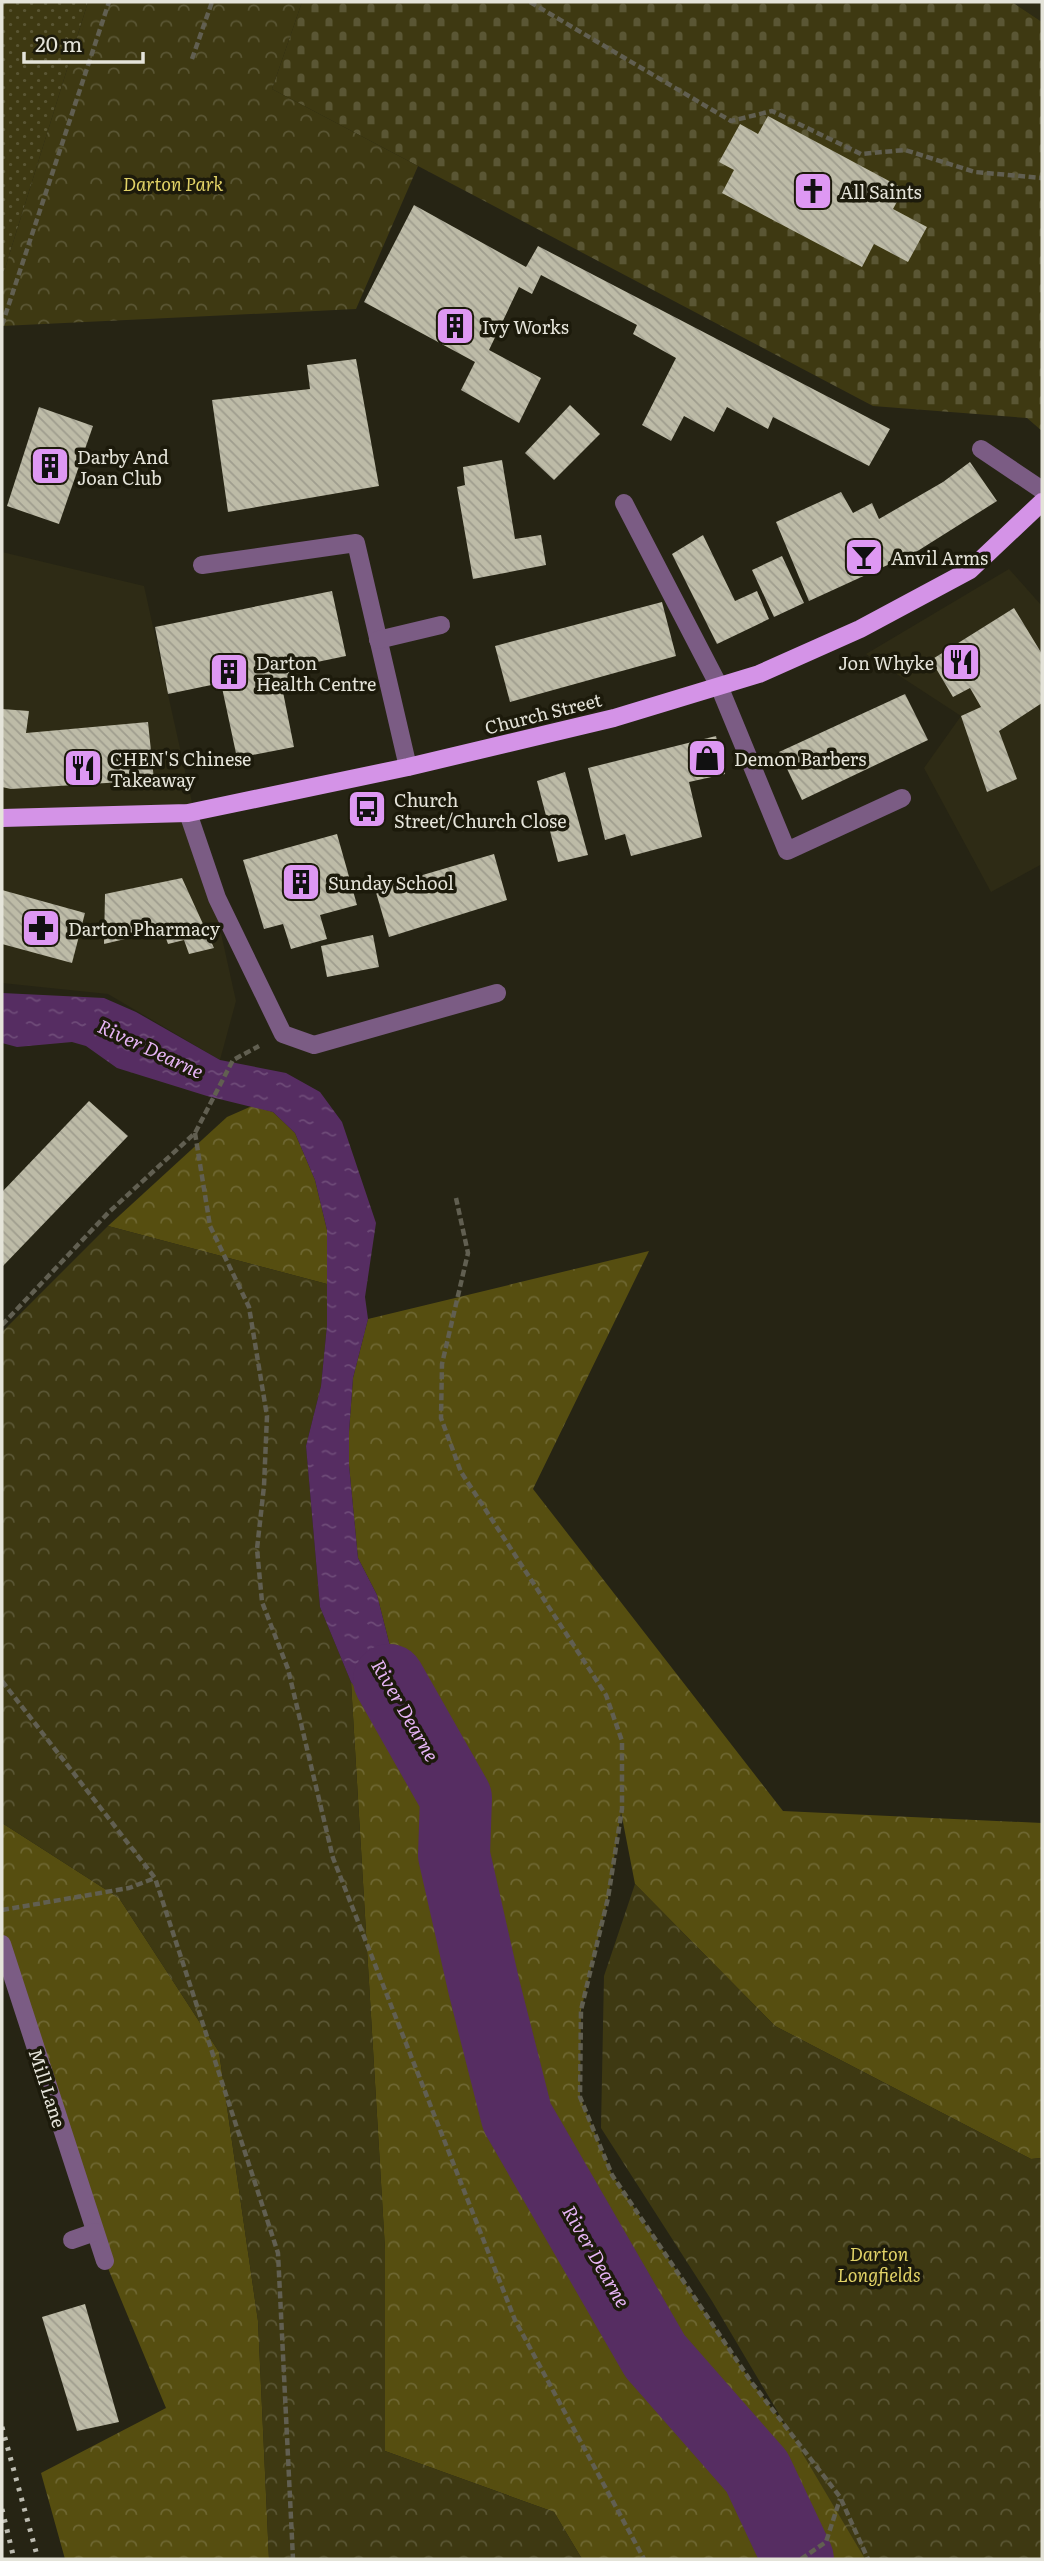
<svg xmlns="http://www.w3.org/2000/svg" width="1044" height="2561" font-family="Literata,serif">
<defs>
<pattern id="grass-dots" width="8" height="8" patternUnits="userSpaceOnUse" patternTransform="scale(1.75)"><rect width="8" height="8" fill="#3e3912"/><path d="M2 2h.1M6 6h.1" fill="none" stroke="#5a5634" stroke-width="1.8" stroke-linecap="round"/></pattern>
<pattern id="forest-crowns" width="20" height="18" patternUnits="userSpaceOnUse" patternTransform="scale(1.75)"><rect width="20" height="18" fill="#564e10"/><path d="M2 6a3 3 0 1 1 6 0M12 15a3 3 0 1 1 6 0" fill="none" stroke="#6e6732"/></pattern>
<pattern id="cemetery-stones" width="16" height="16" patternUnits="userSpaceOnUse" patternTransform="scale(1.75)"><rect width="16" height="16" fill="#3e3912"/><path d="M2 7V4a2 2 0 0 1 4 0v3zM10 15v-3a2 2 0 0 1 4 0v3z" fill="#5a5634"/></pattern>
<pattern id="park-crowns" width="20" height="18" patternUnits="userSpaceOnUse" patternTransform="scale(1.75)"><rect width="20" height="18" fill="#3e3912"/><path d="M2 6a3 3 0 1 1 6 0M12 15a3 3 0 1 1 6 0" fill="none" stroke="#5a5634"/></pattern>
<pattern id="water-ripples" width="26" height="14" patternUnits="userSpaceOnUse" patternTransform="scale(1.75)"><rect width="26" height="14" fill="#562d62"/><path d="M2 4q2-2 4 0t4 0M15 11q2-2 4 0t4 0" fill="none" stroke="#6e4b78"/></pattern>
<pattern id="building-back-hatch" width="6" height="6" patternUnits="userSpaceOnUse" patternTransform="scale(1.75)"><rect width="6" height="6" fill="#bdbba7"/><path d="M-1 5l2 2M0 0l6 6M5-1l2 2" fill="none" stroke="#9f9d8e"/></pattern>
</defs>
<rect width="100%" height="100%" fill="#262414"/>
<g fill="#2e2b15">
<polygon points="1012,2 1042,2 1042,22"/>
<polygon points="2,552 144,586 236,1001 220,1060 108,994 2,983"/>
<polygon points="1009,569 1042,606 1042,864 991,892 924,768 961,716 866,654"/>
</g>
<polygon fill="url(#grass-dots)" points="2,2 88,2 2,278"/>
<g fill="url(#forest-crowns)">
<polygon points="252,1106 273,1112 295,1133 315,1180 327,1230 327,1284 108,1226 227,1117"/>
<polygon points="649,1251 533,1489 783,1811 1042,1823 1042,2158 1031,2159 775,2026 635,1884 621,1812 608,1898 581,2010 580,2097 612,2175 752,2383 840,2497 868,2559 582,2559 554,2512 385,2451 385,2249 351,1682 424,1780 444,1759 412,1703 391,1650 377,1595 358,1558 349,1465 349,1432 353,1378 368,1319"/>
<polygon points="2,1823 119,1898 219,2052 258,2321 269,2559 65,2559 41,2473 166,2408 105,2261 2,1945"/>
</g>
<polygon fill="url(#cemetery-stones)" points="302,2 1012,2 1042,22 1042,431 1027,418 873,406 272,89"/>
<g fill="url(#park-crowns)">
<polygon points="88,2 302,2 272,89 418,166 356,309 2,326 2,278"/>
<polygon points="108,1226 327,1284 327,1325 321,1386 306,1446 320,1607 351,1682 385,2249 385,2451 554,2512 582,2559 269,2559 258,2321 219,2052 119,1898 2,1823 2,1332"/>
<polygon points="635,1884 775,2026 1031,2159 1042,2158 1042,2559 865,2559 712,2301 601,2128 604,1976"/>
</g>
<polygon fill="url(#water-ripples)" points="2,993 104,998 136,1012 220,1060 286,1073 320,1092 342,1122 376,1223 365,1297 368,1319 353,1378 349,1432 349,1465 358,1558 377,1595 391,1650 412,1703 444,1759 425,1780 351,1682 320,1607 306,1446 321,1386 327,1325 327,1230 315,1180 295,1133 273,1112 207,1096 117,1068 86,1046 72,1042 17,1047 2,1043"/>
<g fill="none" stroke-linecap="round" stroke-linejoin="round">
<polyline stroke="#562d62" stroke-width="72" points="389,1680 456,1798 454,1855 484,1987 517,2117 655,2356 757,2472 798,2559"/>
</g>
<g fill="url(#building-back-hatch)">
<polygon points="768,116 904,189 893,209 927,227 908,262 874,244 862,267 722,193 734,170 719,162 740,124 758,134"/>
<polygon points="414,205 526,267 538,246 890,429 869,466 773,417 768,429 727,407 714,432 684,416 671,441 642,425 676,358 633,334 637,325 541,275 532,294 519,287 489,350 541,378 519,423 461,390 475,362 364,302"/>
<polygon points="356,359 379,486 228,512 212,400 310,389 307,365"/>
<polygon points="570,405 600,434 554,480 525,453"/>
<polygon points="39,407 93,426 59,524 7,506"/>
<polygon points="502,460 515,539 541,535 546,565 473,579 457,487 465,485 463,467"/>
<polygon points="970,462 997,501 916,552 809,601 776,522 841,492 853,513 872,503 879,519 943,482"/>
<polygon points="703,535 735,601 757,591 769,619 717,644 672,554"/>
<polygon points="782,556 804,603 774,617 752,570"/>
<polygon points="332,591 346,656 293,667 297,684 282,687 294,747 237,758 221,683 168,694 155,627"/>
<polygon points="662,602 676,656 510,702 495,646"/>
<polygon points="1014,608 1042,654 1042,703 999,731 1017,779 987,792 961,716 981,707 970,688 953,697 931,660"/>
<polygon points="905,694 928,740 802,800 779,752"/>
<polygon points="2,709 29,711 26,733 148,722 154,780 11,789 2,787"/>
<polygon points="716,736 725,774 689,782 702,837 631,856 625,834 605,840 588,768"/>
<polygon points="565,772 588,855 558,862 537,781"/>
<polygon points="337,834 357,905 320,915 327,939 291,949 283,924 264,929 243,860"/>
<polygon points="494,854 507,900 389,937 375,889"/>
<polygon points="182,878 214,948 189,954 184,940 168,944 163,930 104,944 105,894"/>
<polygon points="2,890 85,913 72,963 2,944"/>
<polygon points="373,935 379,967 327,977 321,946"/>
<polygon points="89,1101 128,1136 2,1267 2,1192"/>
<polygon points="85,2304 119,2422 77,2431 42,2317"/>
</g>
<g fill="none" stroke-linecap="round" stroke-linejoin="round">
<g stroke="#615f51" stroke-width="4.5" stroke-dasharray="7 3.5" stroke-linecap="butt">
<polyline points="530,2 731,121 772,111 861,154 905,150 975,172 1042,178"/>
<polyline points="192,59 212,2"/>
<polyline points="2,325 109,2"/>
<polyline points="195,1133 210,1226 249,1307 267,1416 264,1486 257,1549 262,1602 288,1669 333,1858 515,2320 644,2559"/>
<polyline points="456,1198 468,1253 442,1364 441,1418 461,1472 606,1695 622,1741 622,1809 608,1898 581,2010 580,2097 612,2175 752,2383 840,2497 868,2559"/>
<polyline points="2,1325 108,1213 195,1133 233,1060 259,1046"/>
<polyline points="2,1681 155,1878 278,2253 293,2559"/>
<polyline points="2,1910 129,1888 155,1878"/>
<polyline points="801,2559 826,2542 840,2499"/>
</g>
<g stroke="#7b5c84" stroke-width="18">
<polyline points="981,449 1042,490"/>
<polyline points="624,503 719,686 787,851 902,798"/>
<polyline points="202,565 356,543 408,767"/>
<polyline points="378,640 441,625"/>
<polyline points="188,813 217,898 283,1034 314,1045 497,993"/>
<polyline points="2,1944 105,2261"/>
<polyline points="72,2240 95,2232"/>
</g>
<polyline stroke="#d493e7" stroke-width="18" points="2,818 188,813 408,767 614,718 759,674 860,629 970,570 1042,502"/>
<g stroke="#bcbbb0" stroke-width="5" stroke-dasharray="3.5 7" stroke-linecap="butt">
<polyline points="2,2427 38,2559"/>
<polyline points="2,2509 14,2559"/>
</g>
</g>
<defs>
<g id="church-square" transform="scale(2.0125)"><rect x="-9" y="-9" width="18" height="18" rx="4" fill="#de98f3" stroke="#1c1a0b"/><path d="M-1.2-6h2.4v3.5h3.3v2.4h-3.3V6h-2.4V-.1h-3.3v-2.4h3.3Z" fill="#111"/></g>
<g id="building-square" transform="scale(2.0125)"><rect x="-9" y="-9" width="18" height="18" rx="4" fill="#de98f3" stroke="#1c1a0b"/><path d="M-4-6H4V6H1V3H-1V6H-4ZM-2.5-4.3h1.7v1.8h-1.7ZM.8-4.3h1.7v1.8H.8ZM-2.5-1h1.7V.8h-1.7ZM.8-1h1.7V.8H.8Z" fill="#111"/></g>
<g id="bar-square" transform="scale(2.0125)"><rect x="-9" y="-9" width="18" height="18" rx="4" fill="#de98f3" stroke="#1c1a0b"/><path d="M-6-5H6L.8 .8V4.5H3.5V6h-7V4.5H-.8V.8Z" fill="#111"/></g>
<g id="restaurant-square" transform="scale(2.0125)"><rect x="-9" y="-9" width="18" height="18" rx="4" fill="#de98f3" stroke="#1c1a0b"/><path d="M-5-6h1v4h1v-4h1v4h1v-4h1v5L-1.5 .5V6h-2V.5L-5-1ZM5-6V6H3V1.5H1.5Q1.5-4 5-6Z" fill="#111"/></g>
<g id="shop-square" transform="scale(2.0125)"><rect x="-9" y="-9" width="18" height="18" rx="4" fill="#de98f3" stroke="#1c1a0b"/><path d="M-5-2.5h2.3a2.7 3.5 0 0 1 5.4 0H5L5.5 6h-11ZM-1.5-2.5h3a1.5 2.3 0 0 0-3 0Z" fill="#111"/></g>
<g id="bus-square" transform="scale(2.0125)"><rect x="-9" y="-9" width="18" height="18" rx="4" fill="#de98f3" stroke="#1c1a0b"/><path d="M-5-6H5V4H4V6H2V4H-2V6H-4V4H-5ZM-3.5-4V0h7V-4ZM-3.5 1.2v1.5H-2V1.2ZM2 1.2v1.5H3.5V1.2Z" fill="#111"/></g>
<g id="pharmacy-square" transform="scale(2.0125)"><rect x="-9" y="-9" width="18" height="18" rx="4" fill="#de98f3" stroke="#1c1a0b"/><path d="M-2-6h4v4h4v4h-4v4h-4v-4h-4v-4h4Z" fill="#111"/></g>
</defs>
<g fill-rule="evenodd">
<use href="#church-square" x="813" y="191"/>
<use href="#building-square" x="455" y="326"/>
<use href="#building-square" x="50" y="466"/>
<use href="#bar-square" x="864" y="557"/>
<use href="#restaurant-square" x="961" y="662"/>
<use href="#building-square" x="229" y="672"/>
<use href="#shop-square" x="707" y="758"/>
<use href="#restaurant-square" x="83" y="768"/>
<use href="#bus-square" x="367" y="809"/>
<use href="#building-square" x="301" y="882"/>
<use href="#pharmacy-square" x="41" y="928"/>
</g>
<g text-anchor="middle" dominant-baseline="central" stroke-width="7" stroke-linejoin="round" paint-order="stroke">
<g font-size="18" font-style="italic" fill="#e1d267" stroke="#1c1a0b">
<text x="173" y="183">Darton Park</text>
<text x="879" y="2253">Darton<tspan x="879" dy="21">Longfields</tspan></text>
</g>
<g font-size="18" fill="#e5e4da" stroke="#1c1a0b" text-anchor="start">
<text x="840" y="191">All Saints</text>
<text x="482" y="326">Ivy Works</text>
<text x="77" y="456">Darby And<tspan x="77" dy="21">Joan Club</tspan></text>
<text x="891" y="557">Anvil Arms</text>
<text x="256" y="662">Darton<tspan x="256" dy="21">Health Centre</tspan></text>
<text x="934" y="662" text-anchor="end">Jon Whyke</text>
<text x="110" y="758">CHEN'S Chinese<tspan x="110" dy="21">Takeaway</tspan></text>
<text x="734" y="758">Demon Barbers</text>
<text x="394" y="799">Church<tspan x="394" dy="21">Street/Church Close</tspan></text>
<text x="328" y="882">Sunday School</text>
<text x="68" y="928">Darton Pharmacy</text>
</g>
<g font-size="18" fill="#e5e4da" stroke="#1c1a0b">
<text transform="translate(543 713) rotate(-14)">Church Street</text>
<text transform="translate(48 2088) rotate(72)">Mill Lane</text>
</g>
<g font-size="19" font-style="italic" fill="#e7b5f6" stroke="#1c1a0b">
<text transform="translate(151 1048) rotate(25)">River Dearne</text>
<text transform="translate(406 1710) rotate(60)">River Dearne</text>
<text transform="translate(597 2256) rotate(60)">River Dearne</text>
</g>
</g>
<rect width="1044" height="2561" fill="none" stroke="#e5e4da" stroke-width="7"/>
<path d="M24 52v10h119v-10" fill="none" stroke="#e5e4da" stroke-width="3.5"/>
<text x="35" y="52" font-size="21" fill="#e5e4da" stroke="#1c1a0b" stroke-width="5" paint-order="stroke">20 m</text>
</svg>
